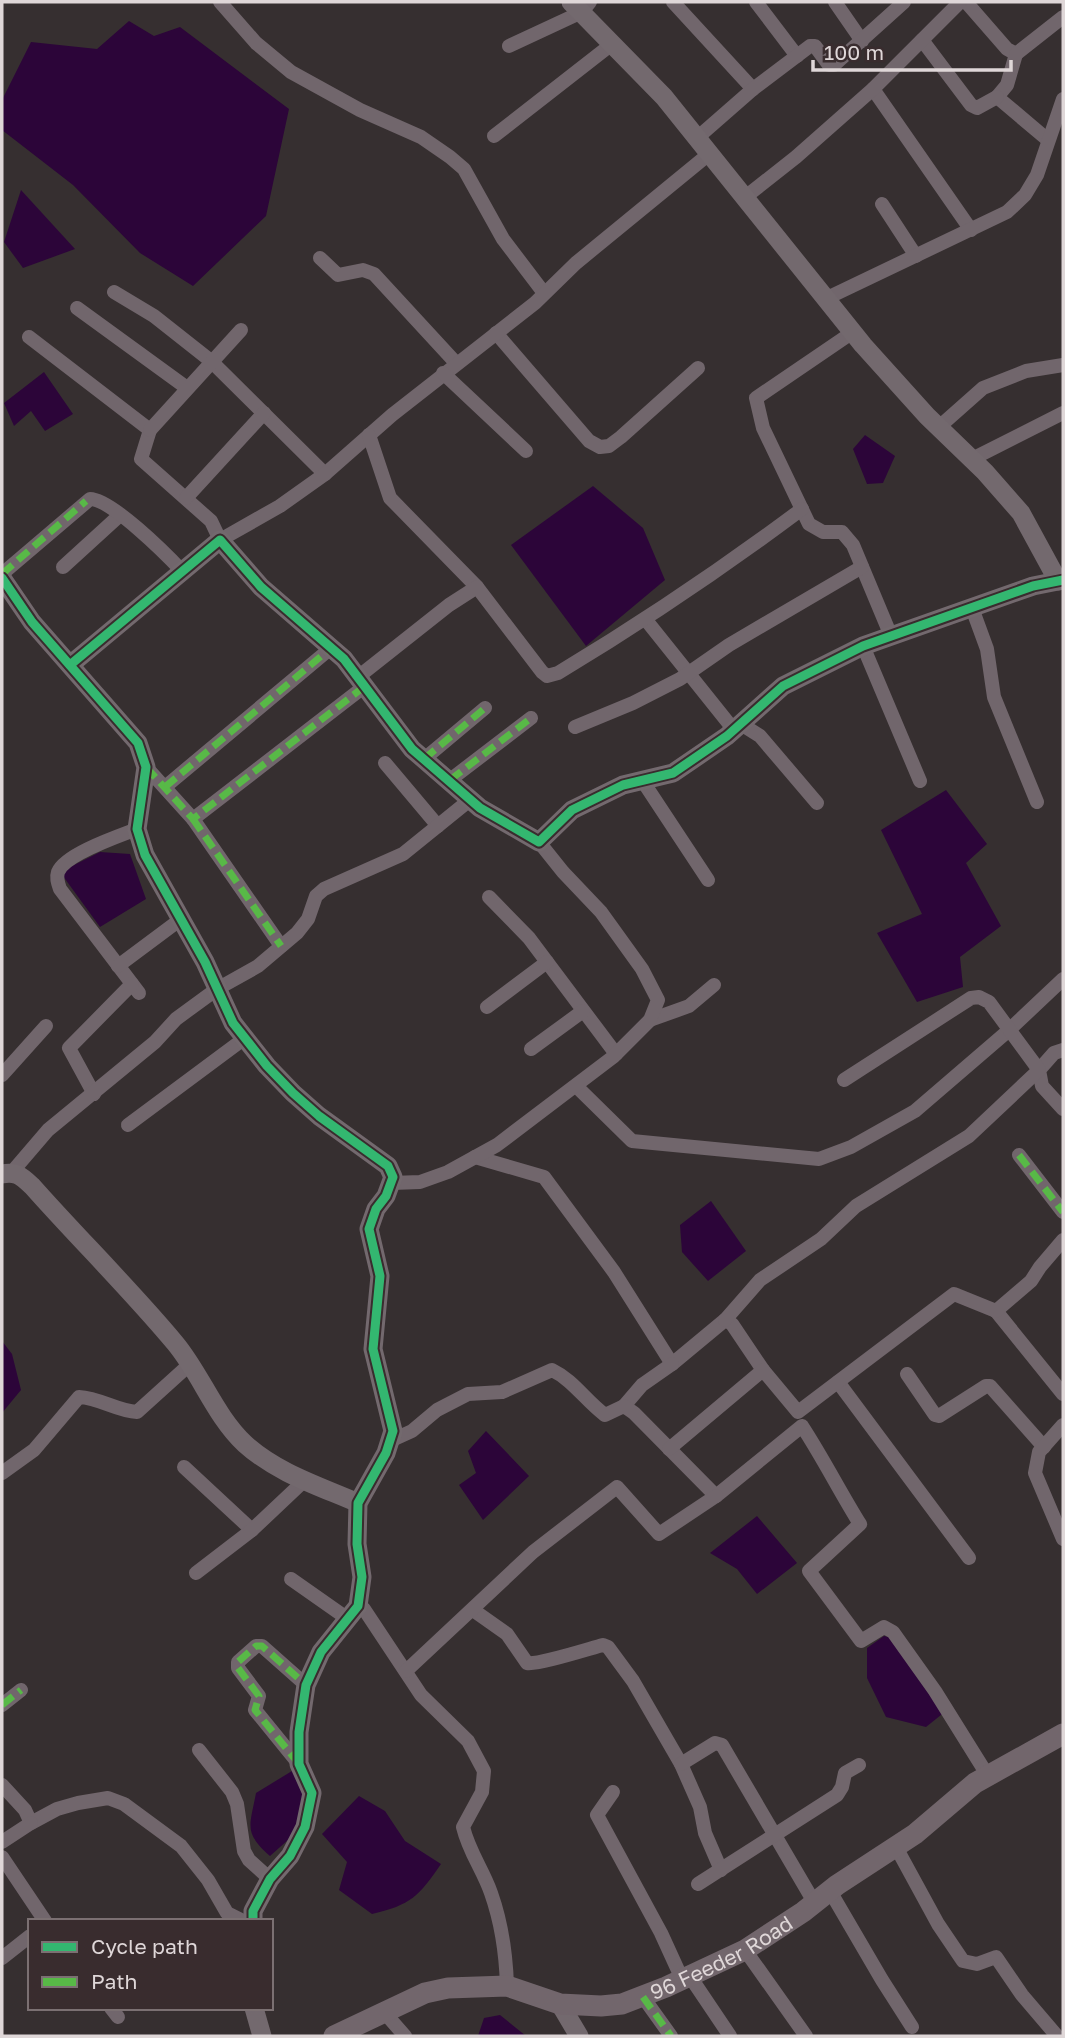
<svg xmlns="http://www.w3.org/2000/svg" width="1065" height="2038" font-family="'Golos Text',sans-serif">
<rect width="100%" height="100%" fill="#362f30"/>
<g fill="#2c0539">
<polygon points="129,21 154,36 180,27 289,109 266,216 193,286 140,253 73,185 2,130 2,100 31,42 97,49"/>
<polygon points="21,190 75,249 23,268 4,242"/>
<polygon points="44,372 73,414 45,431 31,411 14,426 4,403"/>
<polygon points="865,435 895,456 883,483 867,484 853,449"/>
<polygon points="593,486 643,528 665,580 586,646 511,545"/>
<polygon points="946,790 987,844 966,863 1001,926 960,957 963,987 917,1002 877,933 922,914 881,830"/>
<polygon points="100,852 130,854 146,899 100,927 60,872"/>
<polygon points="711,1201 746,1251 708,1281 682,1252 680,1225"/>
<polygon points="2,1341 12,1354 21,1390 2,1413"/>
<polygon points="486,1431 529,1476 483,1520 459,1485 476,1473 468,1451"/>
<polygon points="757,1516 797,1563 757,1594 737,1569 710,1553"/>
<polygon points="884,1636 896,1639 951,1707 926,1727 886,1717 867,1678 867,1648"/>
<path d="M292,1771L302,1783L307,1801L298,1831L270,1856C243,1832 250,1826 256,1793Z"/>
<path d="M359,1796L385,1811L405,1841L441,1864C419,1896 411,1905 372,1914L339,1890L347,1862L322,1834Z"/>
<polygon points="500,2015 526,2036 478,2036 484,2018"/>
</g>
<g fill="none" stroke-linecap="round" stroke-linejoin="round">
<g stroke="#71666c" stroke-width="14">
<polyline points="220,2 256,43 291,72 360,110 421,137 450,157 464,169 503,239 544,293"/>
<polyline points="673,2 753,89"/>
<polyline points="756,2 797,56"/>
<polyline points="835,2 862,41"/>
<polyline points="966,2 1007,49 1016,54 1007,85 997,97 1048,140"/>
<polyline points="922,40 971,105 977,108 997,97"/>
<polyline points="509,46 582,12 590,2"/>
<polyline points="1016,54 1063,17"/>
<polyline points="873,89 971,230"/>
<polyline points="494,136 612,44"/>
<polyline points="697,138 753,89 810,46 815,46 829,65 834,65 904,2"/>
<polyline points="744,198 796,157 873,89 960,2"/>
<polyline points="882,204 916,256"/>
<polyline points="320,258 338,275 363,270 374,274 456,363"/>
<polyline points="114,292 154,316 211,361 325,474"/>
<polyline points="825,299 1007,212 1025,195 1037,175 1063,99"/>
<polyline points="77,308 187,388"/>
<polyline points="853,332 756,398 763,428 809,524 823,532 842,532 853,545 891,636"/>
<polyline points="496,333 589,441 600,447 609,446 621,437 698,368"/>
<polyline points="29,337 150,430 141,459 211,521 220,540 280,506 325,474 392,415 535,303 576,263 709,154"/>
<polyline points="443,373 526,451"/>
<polyline points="939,427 983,388 1026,371 1063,365"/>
<polyline points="150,430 241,330"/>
<polyline points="369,435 390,498 477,587"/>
<polyline points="972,459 1063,413"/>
<polyline points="186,498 264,413"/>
<polyline points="63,567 120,515"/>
<path d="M2,574L90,499C111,499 166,554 182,571"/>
<polyline points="972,608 987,649 994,697 1037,802"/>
<polyline points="646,620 734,730"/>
<polyline points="863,646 920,781"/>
<path d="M358,677L449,605L477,587L542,672L547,676L558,673C643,622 723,568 802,509"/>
<polyline points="741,724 760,736 817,803"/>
<polyline points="575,727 633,703 680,679 729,645 862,567"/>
<polyline points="424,759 485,708"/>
<polyline points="385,763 438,826"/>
<polyline points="146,767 193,819 365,686"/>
<polyline points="450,780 531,718"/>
<polyline points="642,780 708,880"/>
<polyline points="165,787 331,648"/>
<polyline points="193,819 281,946"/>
<path d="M137,829C119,836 65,854 58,872C56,878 58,883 60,889L139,993"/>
<polyline points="489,897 529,938 616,1054"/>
<polyline points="118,966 181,919"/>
<polyline points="487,1007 547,962"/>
<polyline points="650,1020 689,1006 714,985"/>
<polyline points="531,1049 583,1011"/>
<polyline points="1063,1050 1054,1053 1039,1070 1042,1086 1063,1109"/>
<polyline points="2,1075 46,1026"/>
<polyline points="576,1086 632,1141 819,1159 851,1147 915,1111 1008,1031 1063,979"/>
<polyline points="94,1094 69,1048 132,984"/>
<polyline points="128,1125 245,1038"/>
<polyline points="1019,1155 1063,1212"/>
<polyline points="475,1157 544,1177 614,1272 672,1364 725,1320 732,1324 763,1370"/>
<polyline points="12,1172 48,1130 155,1042 176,1019 217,989 258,966 297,933 308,919 316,896 324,889 403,854 471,799"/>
<polyline points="392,1183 420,1182 448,1172 497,1145 613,1057 650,1020 658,1000 642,969 601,912 563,872 539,842"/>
<polyline points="996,1311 1063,1394"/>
<polyline points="725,1320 760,1280 821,1239 856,1206 969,1136 1039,1070 989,1002 979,997 971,998 844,1080"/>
<polyline points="907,1374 935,1415 939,1416 986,1386 990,1386 1044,1447"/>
<polyline points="838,1382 969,1558"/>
<polyline points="624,1406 642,1385 672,1364"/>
<polyline points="1063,1425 1039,1452 1035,1473 1063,1539"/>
<path d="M390,1441L412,1431L437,1410L468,1394L502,1392L552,1370C573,1380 586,1401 605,1415L624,1406L634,1413L716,1496L802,1426C823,1458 840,1492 860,1524L809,1571L861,1641L884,1627L893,1632L935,1691L988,1776"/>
<polyline points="669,1449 763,1370 798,1412 954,1294 996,1311 1031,1281 1040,1267 1063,1240"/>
<polyline points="184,1467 252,1530"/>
<path d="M2,1473L34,1450L79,1397C100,1398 117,1411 137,1412L189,1365"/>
<polyline points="196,1573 252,1530 305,1480"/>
<polyline points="291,1579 348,1619"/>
<path d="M358,1606L364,1609L421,1695L468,1741L484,1771L482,1792L463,1827C469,1852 483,1870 491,1893C502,1924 506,1954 507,1986"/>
<path d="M473,1610L507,1634L527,1663C538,1665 588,1649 603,1645L608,1647L633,1681L681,1764L700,1807L705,1833L721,1870"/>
<polyline points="406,1671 533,1552 617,1487 659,1534 716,1496"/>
<polyline points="2,1705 21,1690"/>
<polyline points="199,1750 232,1792 237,1804 244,1851 249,1860 270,1879"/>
<polyline points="299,1764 255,1710 259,1696 238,1668 238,1662 256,1646 262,1646 306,1685"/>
<polyline points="681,1764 715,1743 722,1745 814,1902"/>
<polyline points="2,1785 25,1810 31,1823 57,1809 78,1803 108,1798 124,1804 181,1846 208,1880 227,1913 243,1921"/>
<polyline points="613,1792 597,1815 661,1933 682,1979"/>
<polyline points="2,1842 31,1823"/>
<polyline points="896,1847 938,1924 963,1961 977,1964 996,1957 1022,1995 1057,2036"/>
<polyline points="2,1857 45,1921"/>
<polyline points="698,1884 837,1795 842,1787 845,1773 859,1765"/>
<polyline points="830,1891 882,1980 912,2027"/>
<polyline points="745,1950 806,2036"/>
<polyline points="2,1958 30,1936"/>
<polyline points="689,1975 730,2036"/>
<polyline points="643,1997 671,2036"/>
<polyline points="111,2008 118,2017"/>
<polyline points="384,2012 405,2036"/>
</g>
<g stroke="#73696e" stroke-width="19">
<polyline points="571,2 664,97 863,345 927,416 985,472 1021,513 1058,581"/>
<polyline points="2,578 32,622 138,743 146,767 137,829 145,855 205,962 233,1023 267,1066 293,1093 319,1116 388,1166 393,1177 386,1196 376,1209 369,1229 380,1276 373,1349 393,1431 386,1453 358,1503 357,1544 362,1577 358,1606 321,1652 306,1685 299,1732 299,1764 312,1793 305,1827 290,1856 270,1879 253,1911 253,1921"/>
<polyline points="70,665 220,540 261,587 344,659 412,749 480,808 539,842 572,810 623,785 673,773 727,736 783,686 863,646 1033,586 1063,580"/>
<path d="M2,1174C16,1171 21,1176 32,1186C79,1239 130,1289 175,1343C201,1374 215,1416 245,1444C277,1473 319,1486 358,1503"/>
<polyline points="560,2004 579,2036"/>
<polyline points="254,2008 262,2036"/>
</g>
<path stroke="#72666c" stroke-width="21" id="s1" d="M334,2036L425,1993L448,1988L507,1986L560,2004L601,2006L622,2004L666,1987L745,1950L803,1912L837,1885L915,1834L975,1783L1063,1734"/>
<g stroke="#58b947" stroke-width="7" stroke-dasharray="14 7" stroke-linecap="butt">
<polyline points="2,574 86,501"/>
<polyline points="424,759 485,708"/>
<polyline points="146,767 193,819 365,686"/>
<polyline points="450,780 531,718"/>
<polyline points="165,787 331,648"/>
<polyline points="193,819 281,946"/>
<polyline points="1019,1155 1063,1212"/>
<polyline points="2,1705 21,1690"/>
<polyline points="299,1764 255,1710 259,1696 238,1668 238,1662 256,1646 262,1646 306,1685"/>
<polyline points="643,1997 671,2036"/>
</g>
<g stroke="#392c2e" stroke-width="13">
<g id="cycleway">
<polyline points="2,578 32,622 138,743 146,767 137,829 145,855 205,962 233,1023 267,1066 293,1093 319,1116 388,1166 393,1177 386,1196 376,1209 369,1229 380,1276 373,1349 393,1431 386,1453 358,1503 357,1544 362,1577 358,1606 321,1652 306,1685 299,1732 299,1764 312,1793 305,1827 290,1856 270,1879 253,1911 253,1921"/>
<polyline points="70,665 220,540 261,587 344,659 412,749 480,808 539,842 572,810 623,785 673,773 727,736 783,686 863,646 1033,586 1063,580"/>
</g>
</g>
<use href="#cycleway" stroke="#33b770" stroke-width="9"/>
</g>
<g text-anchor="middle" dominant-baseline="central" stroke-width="5" stroke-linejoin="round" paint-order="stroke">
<g font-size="21" fill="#dfd7d8" stroke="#392c2e">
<text stroke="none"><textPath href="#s1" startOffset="411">96 Feeder Road</textPath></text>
</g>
</g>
<rect width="1065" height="2038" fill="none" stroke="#dfd7d8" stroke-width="7"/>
<rect x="28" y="1919" width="245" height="91" fill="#392c2e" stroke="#7b7072" stroke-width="2"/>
<rect x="42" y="1942" width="35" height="10" fill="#33b770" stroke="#7b7072" stroke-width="2"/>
<text x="91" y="1954" font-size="21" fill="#dfd7d8">Cycle path</text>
<rect x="42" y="1977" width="35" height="10" fill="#58b947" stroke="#7b7072" stroke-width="2"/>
<text x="91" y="1989" font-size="21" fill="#dfd7d8">Path</text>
<path d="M813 60v10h198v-10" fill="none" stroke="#dfd7d8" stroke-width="3.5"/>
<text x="824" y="60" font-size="21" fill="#dfd7d8" stroke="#392c2e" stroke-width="5" paint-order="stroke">100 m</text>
</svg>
